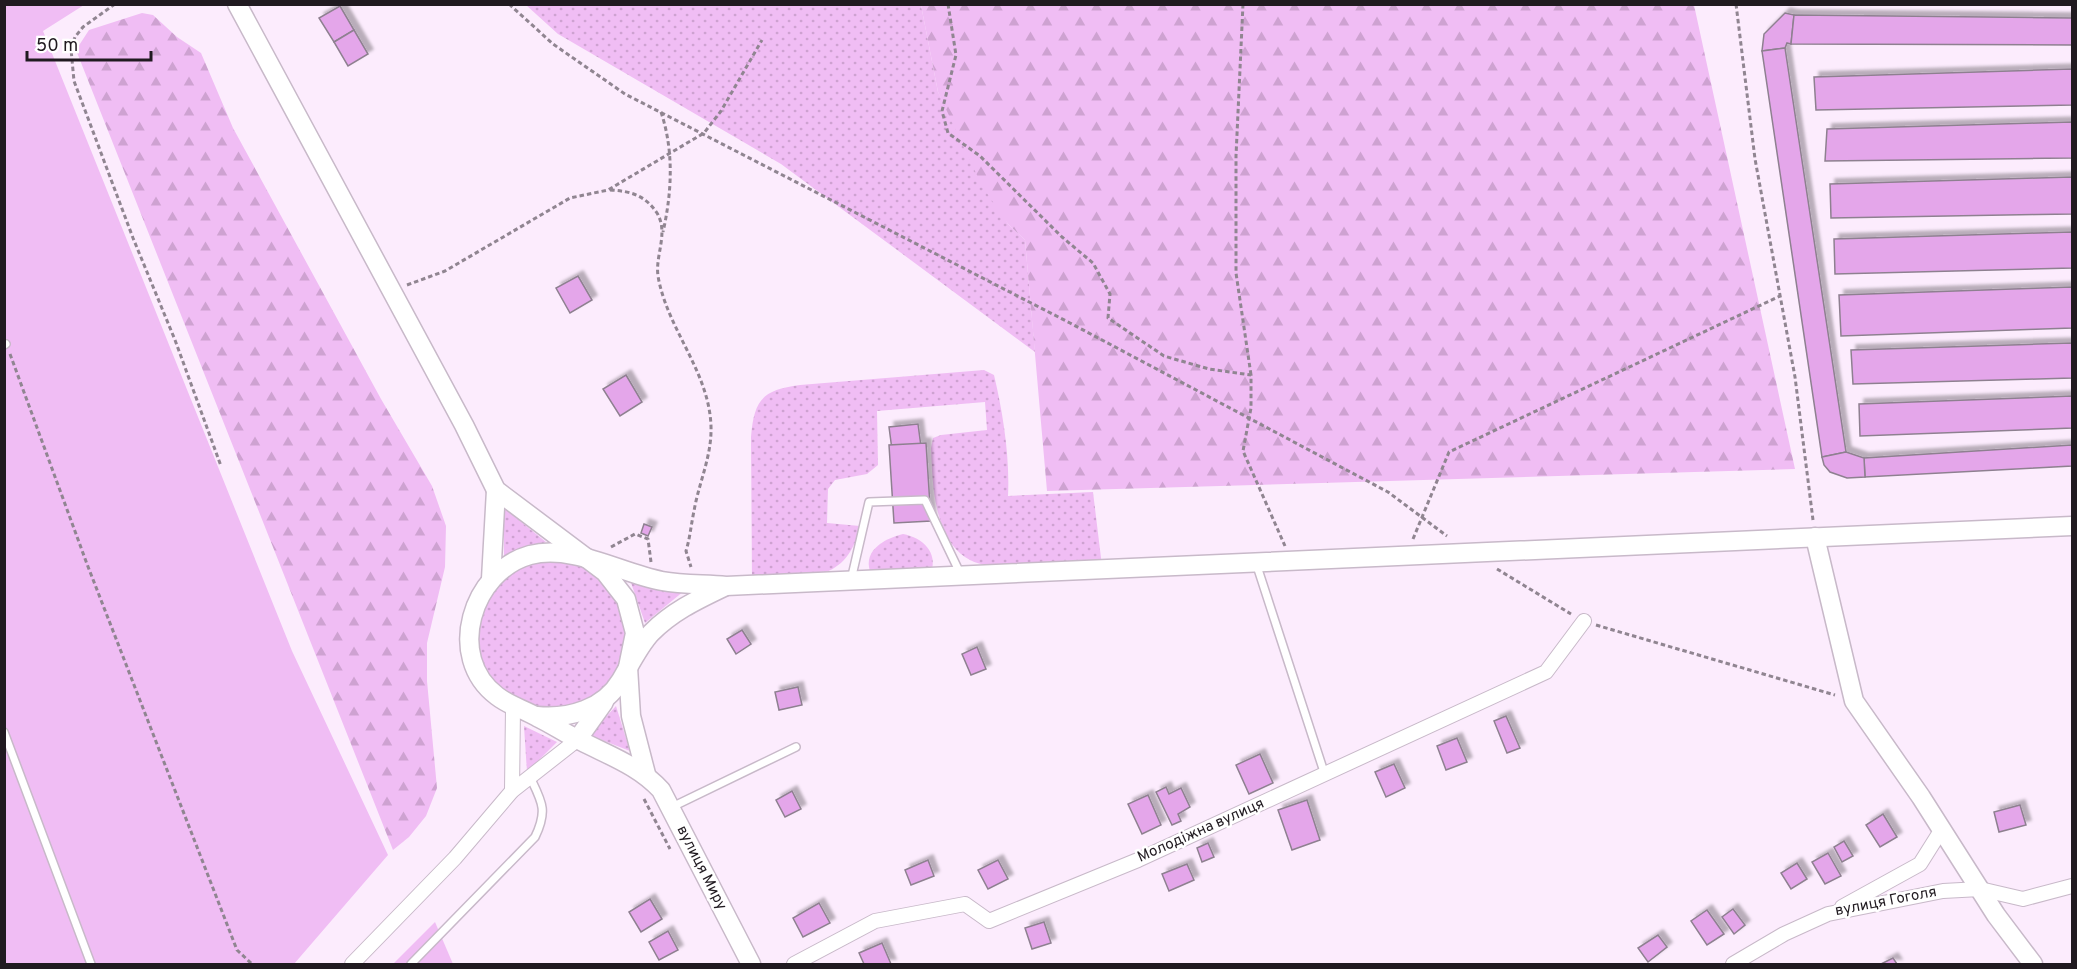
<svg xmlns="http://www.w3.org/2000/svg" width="2077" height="969" font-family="Overpass,sans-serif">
<defs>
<pattern id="grass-dots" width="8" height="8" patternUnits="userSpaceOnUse" patternTransform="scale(1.5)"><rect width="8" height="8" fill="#f0bdf4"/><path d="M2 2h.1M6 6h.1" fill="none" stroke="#cea2d1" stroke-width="1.8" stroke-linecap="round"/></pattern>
<pattern id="forest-firs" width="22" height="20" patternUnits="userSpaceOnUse" patternTransform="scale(1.5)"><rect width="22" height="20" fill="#f0bdf4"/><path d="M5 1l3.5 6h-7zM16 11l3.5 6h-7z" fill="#cea2d1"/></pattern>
<filter id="shadow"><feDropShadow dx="5" dy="-5" stdDeviation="1.5" flood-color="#0004"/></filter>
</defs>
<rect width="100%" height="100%" fill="#fcecfd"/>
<g fill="url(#grass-dots)">
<polygon points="526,5 921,5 938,92 1008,224 1025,240 1035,352 781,164 558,34"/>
<path d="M984,370L994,375C1003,413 1010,457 1008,496L1093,492L1102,566C1070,566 996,574 970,560C956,553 947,539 942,525C933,502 932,473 931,448L933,438L941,435L987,430L985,402L877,411L878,465L867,474L835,480L828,489L827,523L860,526C847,586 801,577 752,581L751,437C754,399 763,390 800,385Z"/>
<polygon points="504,508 546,542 504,557"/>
<path d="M903,534C923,538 938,552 931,573L872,576C860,552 883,539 903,534Z"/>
<circle cx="552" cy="636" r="75"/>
<polygon points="630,580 684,591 645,623"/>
<polygon points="616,706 630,751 589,735"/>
<polygon points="524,726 557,742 527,772"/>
</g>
<g fill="url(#forest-firs)">
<polygon points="921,5 1694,5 1795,469 1047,491 1025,240 1008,224 982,186 938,92"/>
<polygon points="142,13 153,15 177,37 201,53 233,128 381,399 432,486 446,526 445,567 427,643 427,681 437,788 426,816 409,837 393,850 76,50 89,30"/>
</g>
<g fill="#f0bdf4">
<polygon points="5,5 84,5 43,31 292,651 388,855 294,964 5,964"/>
<polygon points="435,922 453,964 393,964"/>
</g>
<g fill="#e4a6ea" stroke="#8e8090" stroke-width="1.5" filter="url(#shadow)">
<polygon points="340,6 354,30 334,42 319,18"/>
<polygon points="1785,13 1794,15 1791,44 1787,43 1785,48 1762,51 1764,34"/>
<polygon points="1794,15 2072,18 2072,45 1791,44"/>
<polygon points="354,30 368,54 348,66 334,42"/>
<polygon points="1785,48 1846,452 1822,457 1762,51"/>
<polygon points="2072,69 2072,105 1816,110 1814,77"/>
<polygon points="2072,122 2072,158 1825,161 1827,129"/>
<polygon points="2072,177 2072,214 1831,218 1830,184"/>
<polygon points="2072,232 2072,268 1835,274 1834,239"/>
<polygon points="578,276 592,300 570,313 556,288"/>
<polygon points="2072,287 2072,328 1841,336 1839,295"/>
<polygon points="2072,343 2072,378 1853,384 1851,350"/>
<polygon points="626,375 642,402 620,416 603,389"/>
<polygon points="2072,396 2072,428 1860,436 1859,404"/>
<polygon points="918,424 923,462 894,465 889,427"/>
<polygon points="926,443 931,521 894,523 889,445"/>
<polygon points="2072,445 2072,466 1865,477 1864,458"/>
<polygon points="1846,452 1864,458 1865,477 1847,478 1830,472 1824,465 1822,457"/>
<polygon points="644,524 652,527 648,536 641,533"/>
<polygon points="742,630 751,644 736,654 727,639"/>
<polygon points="977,647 986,669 971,675 962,654"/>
<polygon points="798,687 802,705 779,710 775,692"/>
<polygon points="1506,716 1520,748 1507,753 1494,721"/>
<polygon points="1457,738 1467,762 1446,770 1437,746"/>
<polygon points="1260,754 1273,783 1249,794 1236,765"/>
<polygon points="1394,764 1405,788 1386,797 1375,772"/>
<polygon points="1166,787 1169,794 1181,788 1190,807 1178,814 1181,821 1172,825 1156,792"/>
<polygon points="792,791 801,809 785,817 776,800"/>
<polygon points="1148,795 1161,825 1142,834 1128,804"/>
<polygon points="1307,800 1320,840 1292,850 1278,810"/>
<polygon points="2020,805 2026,825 1999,832 1994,812"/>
<polygon points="1883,814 1897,837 1880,847 1866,825"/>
<polygon points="1844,841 1853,856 1842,862 1834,847"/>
<polygon points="1208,843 1214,857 1202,862 1197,848"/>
<polygon points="1828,853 1841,876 1825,884 1812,862"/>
<polygon points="928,860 934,876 911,885 905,870"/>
<polygon points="998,860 1008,879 988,889 978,870"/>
<polygon points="1797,863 1807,879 1791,889 1781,873"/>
<polygon points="1187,864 1194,880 1169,891 1162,874"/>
<polygon points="650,899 662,919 641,932 629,912"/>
<polygon points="819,903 830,923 803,937 793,918"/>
<polygon points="1733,909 1745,925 1734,934 1722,917"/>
<polygon points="1707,910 1724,934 1707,945 1691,921"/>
<polygon points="1044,922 1051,943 1032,949 1025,928"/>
<polygon points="668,931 678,950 659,960 649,942"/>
<polygon points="1658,935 1667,947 1648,962 1638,948"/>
<polygon points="882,943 891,964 864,964 859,953"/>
<polygon points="1893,958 1897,964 1881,964"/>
</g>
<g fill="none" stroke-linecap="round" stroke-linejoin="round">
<g stroke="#c8b9c9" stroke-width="10">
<g id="lane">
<polyline points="4,345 6,344"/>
<polyline points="1256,563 1325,775"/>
<polyline points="851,580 869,502 925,500 960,573"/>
<polyline points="4,732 91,964"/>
<polyline points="672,807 796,747"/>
<path d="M411,964L535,837C548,810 542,802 530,777"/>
</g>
</g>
<g stroke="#c8b9c9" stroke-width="16">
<g id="street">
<polyline points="512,791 513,708"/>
<polyline points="1842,907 1920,864 1942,829"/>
<polyline points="352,964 455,858 512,791 577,740"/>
<polyline points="794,964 875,921 965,904 989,921 1138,860 1546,672 1584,621"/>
<polyline points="1733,964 1784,934 1828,914 1943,891 1980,889 2023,899 2072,886"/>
</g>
</g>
<g stroke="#c8b9c9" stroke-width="21">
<g id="secondary">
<polyline points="237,4 464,425 496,490 605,572 626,599 635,633 628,667 631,716 646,774"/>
<polyline points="1815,537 1854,701 1921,797 1996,915 2033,964"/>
<polyline points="491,579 496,490"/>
<path d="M537,716C569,719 604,709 621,680C630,665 639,646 651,633C673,611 697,600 724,587"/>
<polyline points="577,740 604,702"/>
<path d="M751,964L661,790C639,766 610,756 581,741C566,734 552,724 537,717C523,709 510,706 497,696C445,657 472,571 530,555C573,544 620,573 662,581C683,585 705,584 726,586L2072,526"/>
</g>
</g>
<g stroke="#908591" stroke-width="3" stroke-dasharray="4.5 3" stroke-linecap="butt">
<polyline points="115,4 83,27 75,37 71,49 74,81 133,238 175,340 221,466"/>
<polyline points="509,4 553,44 625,94 1070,323 1388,492 1447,536"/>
<polyline points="948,4 956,55 942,111 948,133 980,156 1062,237 1093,263 1110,294 1108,318 1164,356 1209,369 1251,375 1251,408 1243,451 1285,546"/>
<polyline points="1243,4 1236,156 1236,273 1251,375"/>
<polyline points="1736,4 1755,159 1795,377 1813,520"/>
<path d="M661,112C674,151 672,192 663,232"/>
<path d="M610,190C630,191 645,195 657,213C669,233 655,255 658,276C667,329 709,371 711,426C712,456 699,482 694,511C691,525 690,538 686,551L691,567"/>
<polyline points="407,285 445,271 570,198 608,190 704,133 721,111 762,40"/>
<polyline points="10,354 87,564 237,950 252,964"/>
<polyline points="1413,539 1449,452 1780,296"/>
<polyline points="611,547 635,534 648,539 651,562"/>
<polyline points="1497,569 1571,614"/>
<polyline points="1596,625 1835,695"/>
<polyline points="644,799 670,849"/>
</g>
<use href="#lane" stroke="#fff" stroke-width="7"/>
<use href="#street" stroke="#fff" stroke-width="14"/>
<use href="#secondary" stroke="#fff" stroke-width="18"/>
</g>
<g text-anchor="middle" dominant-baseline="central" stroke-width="5" stroke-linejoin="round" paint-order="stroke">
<g font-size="15" fill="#201a20" stroke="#fff">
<text transform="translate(1201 831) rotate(-24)">Молодіжна вулиця</text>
<text transform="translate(701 868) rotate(63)">вулиця Миру</text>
<text transform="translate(1886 902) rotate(-11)">вулиця Гоголя</text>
</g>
</g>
<rect width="2077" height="969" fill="none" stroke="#201a20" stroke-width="12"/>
<path d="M27 51v9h124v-9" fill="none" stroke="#201a20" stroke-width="3"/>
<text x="36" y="51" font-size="18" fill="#201a20" stroke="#ffffff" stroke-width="4.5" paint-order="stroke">50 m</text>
</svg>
